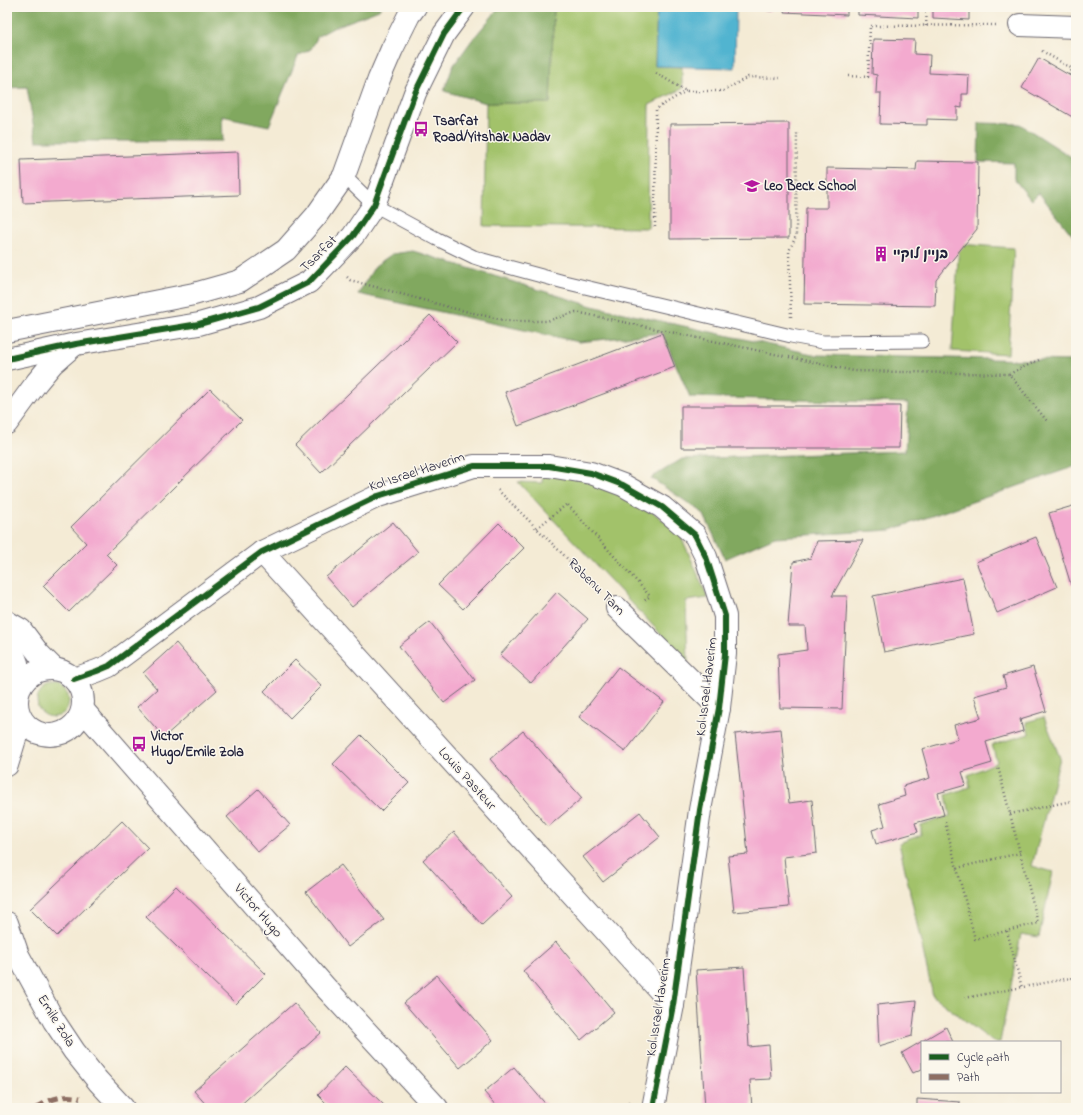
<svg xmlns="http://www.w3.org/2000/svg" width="1083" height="1115" font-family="'Indie Flower','Playpen Sans Hebrew',sans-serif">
<rect width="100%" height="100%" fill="#fbf7ec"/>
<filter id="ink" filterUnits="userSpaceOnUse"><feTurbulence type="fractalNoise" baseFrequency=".025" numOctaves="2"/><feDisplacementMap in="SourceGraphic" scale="8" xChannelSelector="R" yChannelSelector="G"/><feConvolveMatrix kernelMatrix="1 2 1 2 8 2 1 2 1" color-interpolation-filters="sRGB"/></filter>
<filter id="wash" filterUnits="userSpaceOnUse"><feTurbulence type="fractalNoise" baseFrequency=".012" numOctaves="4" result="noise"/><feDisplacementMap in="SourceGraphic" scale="16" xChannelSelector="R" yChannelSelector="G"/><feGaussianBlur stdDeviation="0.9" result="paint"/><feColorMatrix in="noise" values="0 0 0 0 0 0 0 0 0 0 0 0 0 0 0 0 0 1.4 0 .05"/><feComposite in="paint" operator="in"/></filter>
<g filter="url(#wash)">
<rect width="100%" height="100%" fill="#f4ebd5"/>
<g fill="#a2c26b" stroke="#627253">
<polygon points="554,7 657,7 655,66 682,67 682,89 649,105 648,228 484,226 486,103 550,103"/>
<polygon points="959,244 1014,248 1008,354 952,351"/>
<polygon points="543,472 594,479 643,504 680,534 692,561 708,598 686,601 688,663 518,482 542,483"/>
<circle cx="53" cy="701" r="16"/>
<polygon points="1044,717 1060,758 1032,866 1053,872 1039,937 1021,934 1000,1042 993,1042 933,996 899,843 921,835 921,825 950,816 946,795 970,787 968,775 997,762 992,745 1029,734 1026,722"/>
</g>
<g fill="#81a85f" stroke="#52654d">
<polygon points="7,7 381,7 379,10 335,27 318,36 311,49 298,56 269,126 222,116 223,141 36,141 27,87 7,88"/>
<polygon points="500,7 554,7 550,103 486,103 444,91 453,66 472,40"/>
<polygon points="979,123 1020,124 1076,160 1076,240 1039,193 1031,200 1014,179 1014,163 978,162"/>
<polygon points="413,251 592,306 817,355 1076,361 1076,466 891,530 775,537 725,559 703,513 651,478 682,459 905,451 908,403 690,397 662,333 579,342 358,294 375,266 392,254"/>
</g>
<polygon fill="#51b4d0" stroke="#3a6b86" points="657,7 736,7 735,68 655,66"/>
<g id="blocks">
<g fill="#f3aacf">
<polygon points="737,7 772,7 772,11 737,8"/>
<polygon points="785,7 847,7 847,15 784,12"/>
<polygon points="858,7 918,7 918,18 858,15"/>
<polygon points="933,7 969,7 969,20 933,18"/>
<polygon points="873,39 915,40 914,54 930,55 929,73 969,75 968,94 962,94 962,108 957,107 957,120 927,119 927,125 880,124 881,93 876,93 877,75 872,74"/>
<polygon points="1039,58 1076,79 1076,119 1022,88"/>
<polygon points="789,123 789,238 670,239 670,124"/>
<polygon points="238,152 239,195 23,203 21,160"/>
<polygon points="917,161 978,162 977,229 936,280 935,306 804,304 806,208 827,208 827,168 916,170"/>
<polygon points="430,315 457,342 321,473 295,445"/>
<polygon points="662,333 675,367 518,426 505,392"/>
<polygon points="210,389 242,420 106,554 117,565 69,612 43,586 86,543 71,527"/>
<polygon points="681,406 900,406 899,448 681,448"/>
<polygon points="1076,505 1076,584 1071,585 1049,513"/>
<polygon points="393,522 418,552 352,607 326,577"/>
<polygon points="499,523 524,548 463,609 438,585"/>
<polygon points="1036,537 1057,587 997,613 976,562"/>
<polygon points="863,540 832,596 847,596 842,709 780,708 778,654 807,650 805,626 788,626 793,562 811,558 817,541"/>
<polygon points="963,578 974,634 884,652 873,596"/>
<polygon points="557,592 588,619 531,683 500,655"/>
<polygon points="430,622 475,680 444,703 399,646"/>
<polygon points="176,643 217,690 164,737 137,707 157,689 143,673"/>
<polygon points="295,660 322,686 290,718 264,691"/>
<polygon points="618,667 664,702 625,752 579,717"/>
<polygon points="1033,667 1046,711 1020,719 1023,731 986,742 992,763 962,772 966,785 938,793 944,815 915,823 918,832 876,844 872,830 885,826 879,804 905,796 903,786 930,778 922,749 958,739 954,725 981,718 974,696 1006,687 1003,676"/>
<polygon points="781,729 789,803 812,800 817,853 784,857 789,907 734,912 728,856 748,854 735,734"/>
<polygon points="523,731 582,798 548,827 490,759"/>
<polygon points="361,735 409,783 381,811 333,764"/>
<polygon points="258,789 290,825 258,852 227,817"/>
<polygon points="640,812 660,837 603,882 583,857"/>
<polygon points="122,821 148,848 57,936 30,909"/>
<polygon points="454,832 512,897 482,925 423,860"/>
<polygon points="341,865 384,920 348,947 306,892"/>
<polygon points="176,886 266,974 236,1004 146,917"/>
<polygon points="556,942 614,1012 581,1040 523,971"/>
<polygon points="744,967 749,1047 769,1045 771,1079 750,1080 752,1108 705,1108 696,970"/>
<polygon points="437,975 493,1040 460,1068 404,1003"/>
<polygon points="916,1001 912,1036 879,1046 877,1005"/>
<polygon points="294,1003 321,1033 237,1108 209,1108 194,1091"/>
<polygon points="946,1027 953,1042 922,1042 922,1069 913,1073 902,1053"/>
<polygon points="345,1067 387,1108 331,1108 318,1095"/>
<polygon points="514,1067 549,1108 498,1108 484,1092"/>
<polygon points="917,1099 960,1102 960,1108 917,1108"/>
</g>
</g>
</g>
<g filter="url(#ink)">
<use href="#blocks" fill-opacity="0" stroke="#6c6871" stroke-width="1"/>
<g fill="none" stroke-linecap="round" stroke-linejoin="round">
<g stroke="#6c6871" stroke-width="15">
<polyline id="lane" points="344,176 374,205 437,239 474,257 483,260 564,282 791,336 823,342 922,341"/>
</g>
<g stroke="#6c6871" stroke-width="24">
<g id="street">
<polyline points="1020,25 1076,27"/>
<polyline points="262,552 673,1005"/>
<polyline points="617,608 719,708"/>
<polyline points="7,622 7,638 17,663 20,687"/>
<polyline points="7,622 21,630 39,654 53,668"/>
<circle cx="50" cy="702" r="33"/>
<polyline points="74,679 97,671 109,666 262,552 378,496 474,466 549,466 591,473 623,485 662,507 695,535 706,557 725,616 725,654 719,708 700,810 673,1005 653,1108"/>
<polyline points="83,710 325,987 437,1108"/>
<polyline points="7,765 21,719"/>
<polyline points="7,923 18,955 54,1021 74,1051 98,1081 123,1108"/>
</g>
</g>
<g stroke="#6c6871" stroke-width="24">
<g id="secondary">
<polyline points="7,331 194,294 240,281 286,250 316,216 344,176 379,79 392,49 409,15 415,7"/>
<polyline points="7,359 76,344 199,324 259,307 309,282 353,236 374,205 415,93 444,34 464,7"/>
<polyline points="7,423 37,382 52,364 74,345"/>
</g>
</g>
<g stroke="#6c6871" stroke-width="2.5" stroke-dasharray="1 3" stroke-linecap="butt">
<polyline points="926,26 927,7"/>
<polyline points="1042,51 1076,71"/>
<polyline points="656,73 686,91 723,91 748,77 780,78"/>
<polyline points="1069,75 1076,62"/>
<polyline points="848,76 868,77 870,26 997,25"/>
<polyline points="655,227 656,109 686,91"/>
<polyline points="347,277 350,280 456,309 507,321 547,321 576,312 784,356"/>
<polyline points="791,317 789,251 796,236 797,132"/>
<polyline points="789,357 854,371 1009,374 1047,421"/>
<polyline points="1009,374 1039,360"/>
<polyline points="498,490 601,592"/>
<polyline points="537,528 567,504 650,596 643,602"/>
<polyline points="1010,814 1076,800"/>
<polyline points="945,822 975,939 1038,923 998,767"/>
<polyline points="957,868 1020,853"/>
<polyline points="1007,931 1022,988"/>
<polyline points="965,998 1076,977"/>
<polyline points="76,1108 80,1097"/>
<polyline points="624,1108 630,1100"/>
</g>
<use href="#lane" stroke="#fff" stroke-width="13"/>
<use href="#street" stroke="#fff" stroke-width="22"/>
<use href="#secondary" stroke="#fff" stroke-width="22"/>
<path stroke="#8d6e63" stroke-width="5" stroke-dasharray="10 5" stroke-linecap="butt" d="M36,1108C50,1099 63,1094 80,1098"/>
<g stroke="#fbf7ec" stroke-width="8">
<g id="cycleway">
<polyline points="7,359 76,344 199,324 259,307 309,282 353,236 374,205 415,93 444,34 464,7"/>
<polyline points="74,679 97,671 109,666 262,552 378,496 474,466 549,466 591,473 623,485 662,507 695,535 706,557 725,616 725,654 719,708 700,810 673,1005 653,1108"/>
</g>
</g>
<use href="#cycleway" stroke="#1b5e20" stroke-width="6"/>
</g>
</g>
<defs>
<g id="bus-bare" transform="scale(1.2)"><path d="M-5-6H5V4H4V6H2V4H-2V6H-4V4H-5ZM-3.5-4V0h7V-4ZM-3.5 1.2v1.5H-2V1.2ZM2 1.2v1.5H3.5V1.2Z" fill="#b5179e" stroke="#fbf7ec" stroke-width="2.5" paint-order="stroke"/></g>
<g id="school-bare" transform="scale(1.2)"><path d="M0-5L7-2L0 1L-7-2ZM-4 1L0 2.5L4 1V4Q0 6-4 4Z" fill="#b5179e" stroke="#fbf7ec" stroke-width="2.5" paint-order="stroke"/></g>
<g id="building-bare" transform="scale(1.2)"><path d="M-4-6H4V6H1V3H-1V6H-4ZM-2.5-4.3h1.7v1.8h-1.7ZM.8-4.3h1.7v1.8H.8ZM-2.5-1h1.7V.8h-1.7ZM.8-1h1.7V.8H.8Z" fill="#b5179e" stroke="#fbf7ec" stroke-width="2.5" paint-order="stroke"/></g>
</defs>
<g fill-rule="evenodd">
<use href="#bus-bare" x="421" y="129"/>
<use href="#school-bare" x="752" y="186"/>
<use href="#building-bare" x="881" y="254"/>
<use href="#bus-bare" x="139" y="744"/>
</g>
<g text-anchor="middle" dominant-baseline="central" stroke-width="3" stroke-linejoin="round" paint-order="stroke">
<g font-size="14" font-weight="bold" fill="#22223b" stroke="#fbf7ec" text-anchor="start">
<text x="433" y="121">Tsarfat<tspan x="433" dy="16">Road/Yitshak Nadav</tspan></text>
<text x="764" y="186">Leo Beck School</text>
<text x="893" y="254">בניין לוקיי</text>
<text x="151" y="736">Victor<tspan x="151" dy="16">Hugo/Emile Zola</tspan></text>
</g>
<g font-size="14" fill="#22223b" stroke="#fbf7ec">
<text transform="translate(319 254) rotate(-45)">Tsarfat</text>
<text transform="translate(417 472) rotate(-18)">Kol Israel Haverim</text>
<text transform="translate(596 587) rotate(45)">Rabenu Tam</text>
<text transform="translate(707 687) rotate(-83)">Kol Israel Haverim</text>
<text transform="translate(467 779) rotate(48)">Louis Pasteur</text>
<text transform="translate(258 911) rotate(49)">Victor Hugo</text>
<text transform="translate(659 1007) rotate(-81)">Kol Israel Haverim</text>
<text transform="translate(56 1021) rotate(58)">Emile Zola</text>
</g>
</g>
<rect width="1083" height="1115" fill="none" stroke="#fbf7ec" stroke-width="24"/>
<rect x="921" y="1041" width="140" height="52" fill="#fbf7ec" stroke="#a4a2a5"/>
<rect x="929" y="1054" width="20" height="6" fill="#1b5e20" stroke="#a4a2a5"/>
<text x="957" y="1061" font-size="12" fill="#22223b">Cycle path</text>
<rect x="929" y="1074" width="20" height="6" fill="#8d6e63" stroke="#a4a2a5"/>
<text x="957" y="1081" font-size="12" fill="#22223b">Path</text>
</svg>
